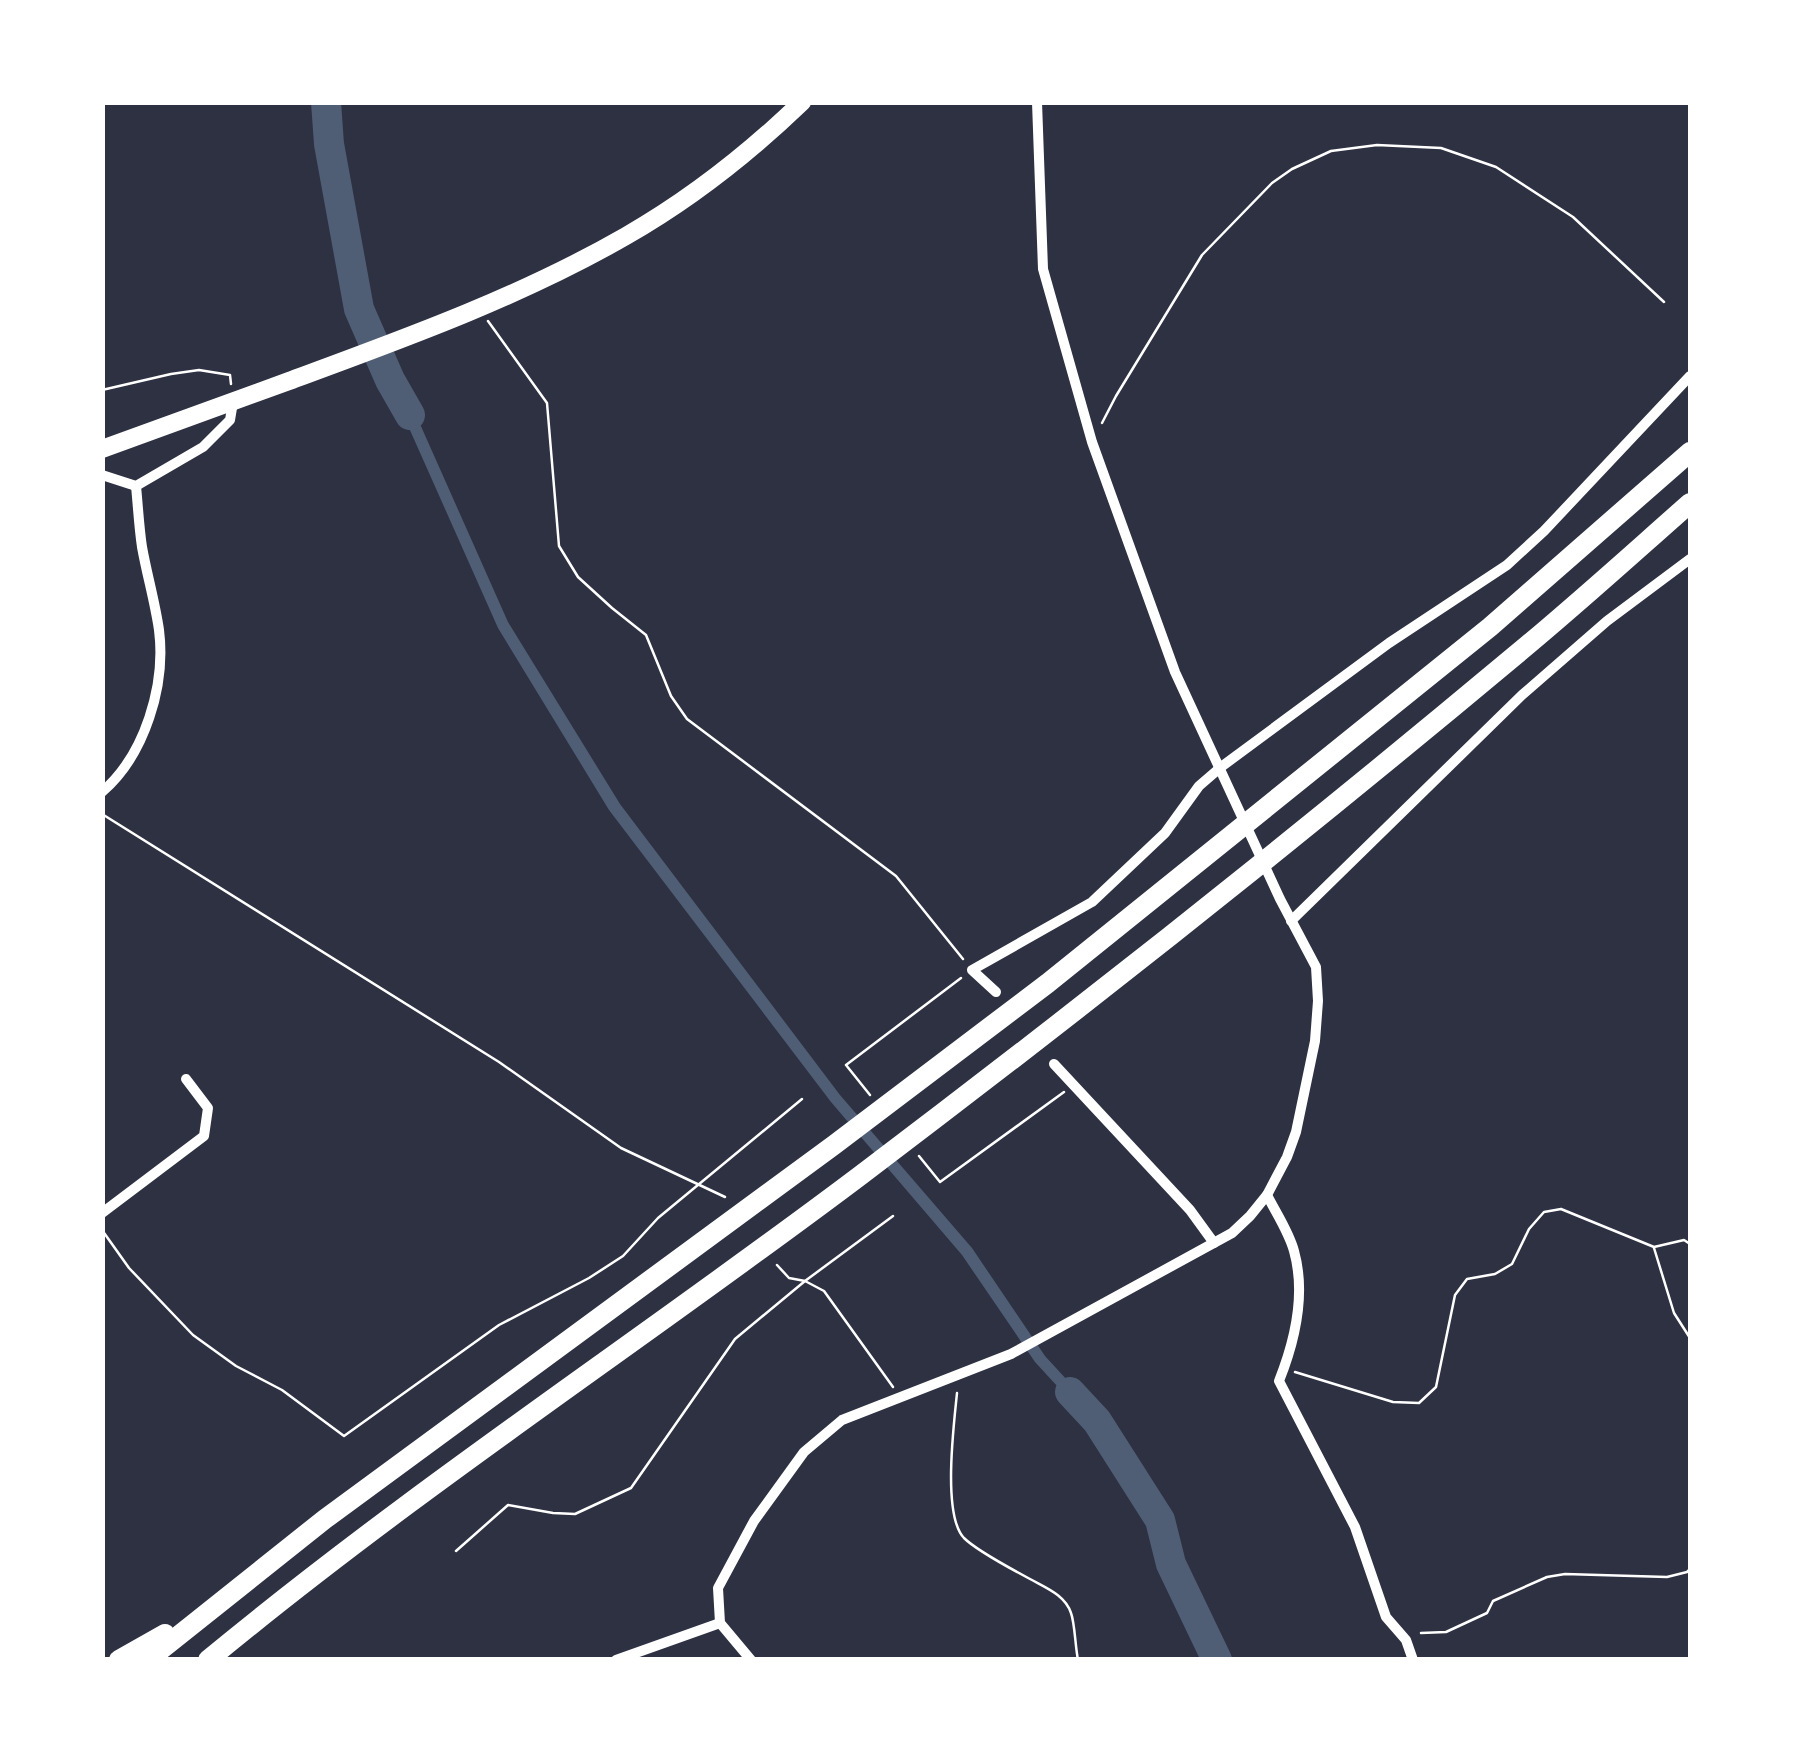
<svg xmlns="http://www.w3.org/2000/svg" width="1793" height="1762" font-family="'PT Sans Narrow',sans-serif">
<rect width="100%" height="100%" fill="#2d3142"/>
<polygon fill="#4f5d75" points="396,378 416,415 508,622 620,804 840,1095 972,1248 1045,1356 1102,1418 1092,1424 1035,1362 962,1255 831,1102 609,810 498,628 405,419 385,383"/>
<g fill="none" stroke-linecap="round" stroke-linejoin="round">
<g stroke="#4f5d75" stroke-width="30">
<polyline points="326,102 329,144 359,309 390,380 410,415"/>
<polyline points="1070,1392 1097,1421 1160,1520 1171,1564 1217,1660"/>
</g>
<g stroke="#fff" stroke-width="2.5">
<polyline points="488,321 547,403 559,546 578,577 612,608 646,635 671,696 687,719 896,876 963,959"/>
<polyline points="102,390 171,374 199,370 230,375 231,384"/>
<polyline points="1102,423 1116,396 1202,255 1272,183 1292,169 1331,151 1377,145 1441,148 1496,167 1573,217 1664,302"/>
<polyline points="102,814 499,1062 621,1148 725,1197"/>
<polyline points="870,1095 846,1065 961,978"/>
<polyline points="919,1156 940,1182 1064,1092"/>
<polyline points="102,1230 129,1268 193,1335 236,1366 282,1390 344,1436 499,1325 589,1278 623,1256 658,1218 802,1099"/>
<polyline points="1654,1248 1674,1313 1690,1338"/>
<polyline points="777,1265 789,1278 805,1281 824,1291 893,1387"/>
<polyline points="1295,1372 1393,1402 1419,1403 1436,1387 1455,1295 1467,1279 1495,1274 1512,1264 1529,1229 1544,1212 1561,1209 1654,1247 1684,1240 1690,1244"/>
<path d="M957,1393C954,1424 942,1515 964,1538C976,1550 1015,1571 1030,1579C1046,1588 1065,1595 1071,1613C1075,1624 1075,1645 1078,1660"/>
<polyline points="456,1551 508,1505 553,1513 575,1514 631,1488 735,1339 805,1281 893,1216"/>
<polyline points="1421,1633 1446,1632 1487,1613 1493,1601 1547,1577 1565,1574 1667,1577 1687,1572 1690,1569"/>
</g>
<g stroke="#fff" stroke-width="10">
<polyline points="102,475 136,486 203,447 230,420 233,402"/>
<path d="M102,792C145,755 166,685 159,630C155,602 147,575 142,547C139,527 138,506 136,486"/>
<polyline points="1291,921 1522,695 1607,621 1690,559"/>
<polyline points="996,992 972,970 1092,902 1165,833 1199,786 1221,767 1389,643 1507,565 1544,531 1690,376"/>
<polyline points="1054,1064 1190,1210 1214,1243"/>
<path d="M1267,1195C1276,1213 1289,1232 1294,1251C1306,1294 1295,1341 1279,1381L1355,1527L1386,1617L1406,1640L1413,1660"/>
<polyline points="102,1213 204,1136 208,1108 186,1079"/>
<polyline points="616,1660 720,1623"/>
<polyline points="751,1660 720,1623 718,1588 754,1521 804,1452 842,1420 1011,1354 1232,1233 1250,1216 1267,1195 1287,1157 1296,1132 1315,1041 1318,1001 1316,967 1280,899 1175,672 1092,442 1043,269 1037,102"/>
</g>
<path stroke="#fff" stroke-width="18" d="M102,449C165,426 227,403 289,381C403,339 520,297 626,236C689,200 749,153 802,102"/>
<g stroke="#fff" stroke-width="20">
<polyline points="119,1660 165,1634"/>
<polyline points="148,1660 325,1519 834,1145 1048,983 1490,627 1690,452"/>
<path d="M208,1660C417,1487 645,1338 861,1175C1082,1008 1299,836 1512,658C1573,608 1631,555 1690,503"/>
</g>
</g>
<rect width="1793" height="1762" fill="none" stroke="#ffffff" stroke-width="210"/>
</svg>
